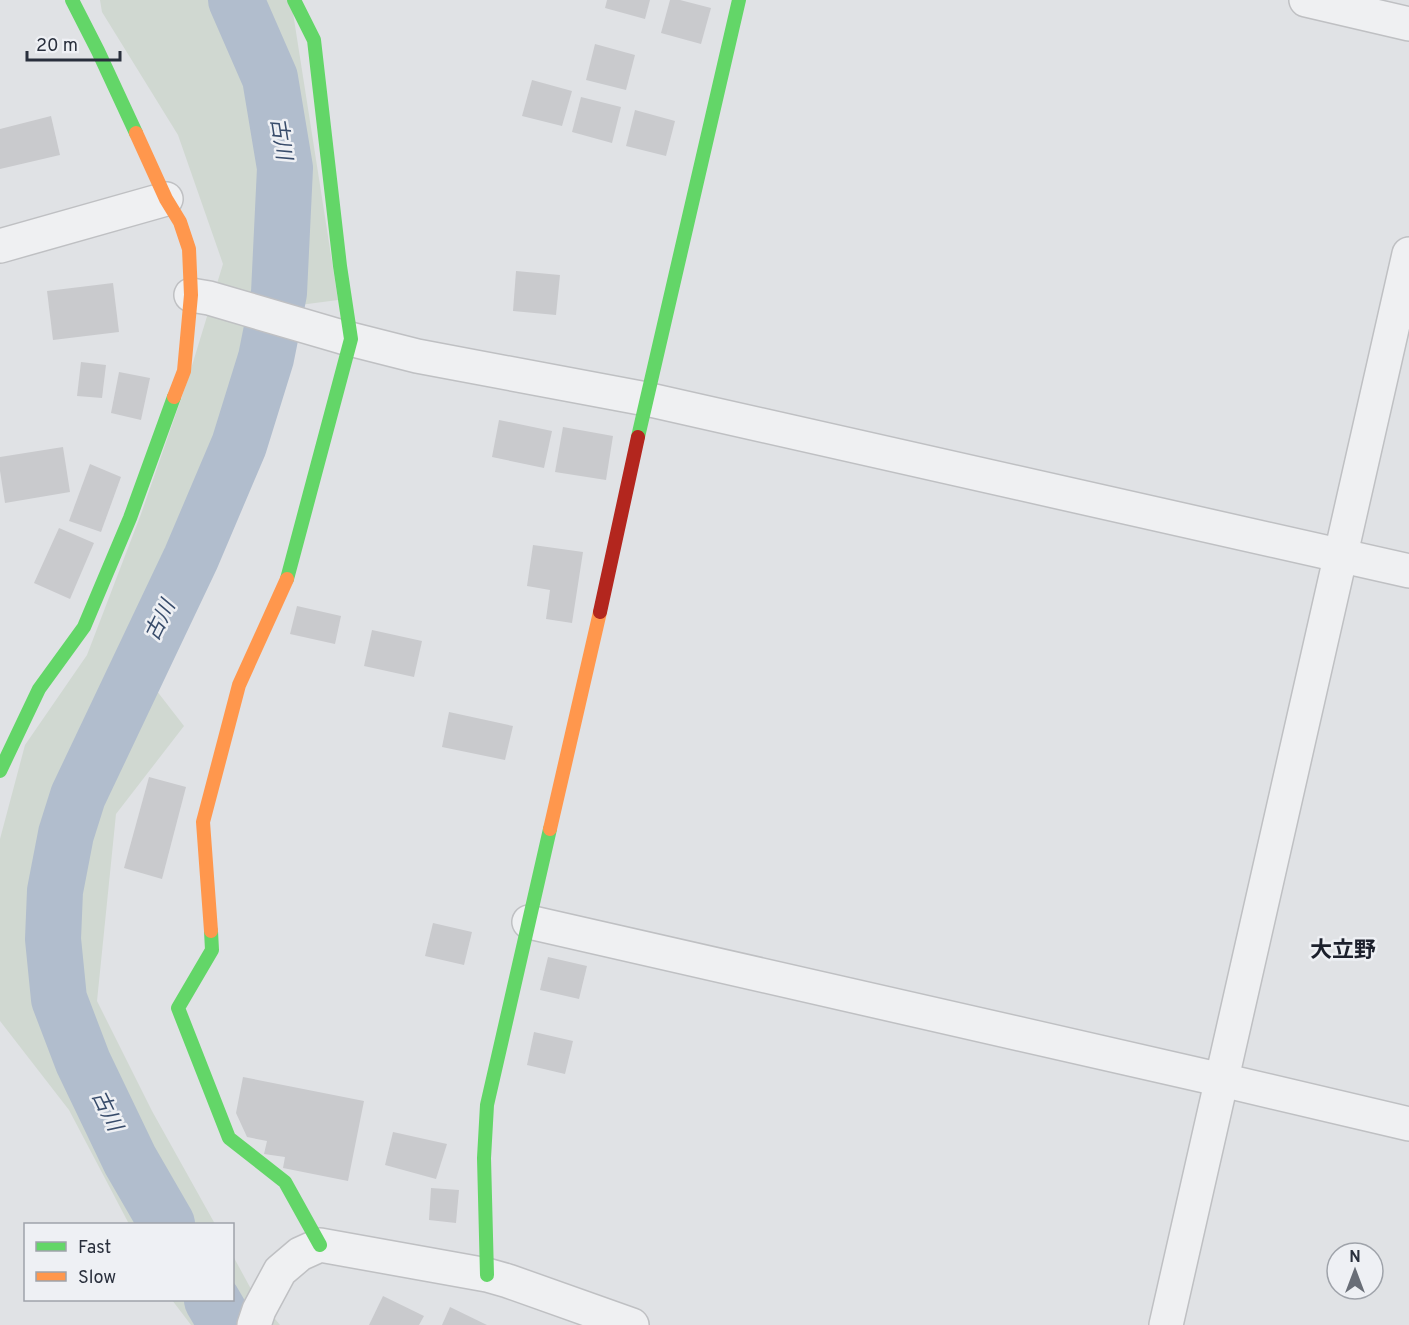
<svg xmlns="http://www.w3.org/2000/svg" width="1409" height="1325" font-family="Overpass,'Noto Sans JP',sans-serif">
<rect width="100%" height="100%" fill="#e0e2e5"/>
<g fill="#d0d8d1">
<polygon points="100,0 291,0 338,300 292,306 279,356 234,478 153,686 184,726 116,814 97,1001 152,1111 215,1224 129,1224 69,1110 0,1021 0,839 25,745 87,655 141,514 187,382 223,264 178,135 102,12"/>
<polygon points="233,1256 251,1289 280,1325 191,1325 172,1300 232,1300"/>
</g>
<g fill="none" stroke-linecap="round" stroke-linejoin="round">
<g stroke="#b1bdcd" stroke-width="56">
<polyline points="167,1224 130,1160 83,1062 59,999 53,939 55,891 66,834 78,796 191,558 239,445 266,358 279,293 285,168 270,78 236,0"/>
<polyline points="212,1300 222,1317 229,1325"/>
</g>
</g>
<g fill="#c9cacd">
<polygon points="607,0 650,0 645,19 605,8"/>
<polygon points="670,0 680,0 711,8 701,44 661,33"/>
<polygon points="595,44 635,55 626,90 586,80"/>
<polygon points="532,80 572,91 562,126 522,116"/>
<polygon points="581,97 621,107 612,143 572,132"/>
<polygon points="635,110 675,121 666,156 626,146"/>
<polygon points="51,116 60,155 0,169 0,129"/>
<polygon points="516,271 560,275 556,315 513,311"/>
<polygon points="113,283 119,332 53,340 47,291"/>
<polygon points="81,362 106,365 102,398 77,396"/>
<polygon points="119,372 150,378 141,420 111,413"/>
<polygon points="499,420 552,431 544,468 492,457"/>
<polygon points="563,427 613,436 606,480 555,472"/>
<polygon points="63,447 70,492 5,503 0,471 0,457"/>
<polygon points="90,464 121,477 101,532 69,521"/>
<polygon points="59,528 94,543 70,599 34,583"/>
<polygon points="533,545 583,552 572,623 546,619 550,590 527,586"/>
<polygon points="297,606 341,616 335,644 290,634"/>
<polygon points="372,630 422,641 414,677 364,666"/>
<polygon points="449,712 513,726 505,760 442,747"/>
<polygon points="149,777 186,787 162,879 124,868"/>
<polygon points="433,923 472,932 464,965 425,956"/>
<polygon points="548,957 587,966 579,999 540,990"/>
<polygon points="534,1032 573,1041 565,1074 527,1065"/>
<polygon points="243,1077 364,1101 348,1181 283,1168 285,1157 264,1154 267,1141 247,1137 236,1113"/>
<polygon points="393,1132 447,1144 436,1179 385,1165"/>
<polygon points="431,1188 459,1190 456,1223 429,1220"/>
<polygon points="383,1296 424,1316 419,1325 369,1325"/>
<polygon points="450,1307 487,1325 442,1325"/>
</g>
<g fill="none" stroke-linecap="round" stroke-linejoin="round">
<g stroke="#bfc0c3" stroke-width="36">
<g id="street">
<polyline points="1306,0 1409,24"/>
<polyline points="0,246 166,199"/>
<polyline points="191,295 209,298 342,337 417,356 646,399 1409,571"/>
<polyline points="529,922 1222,1080 1409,1124"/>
<polyline points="254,1325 259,1310 280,1271 300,1254 320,1245 487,1275 508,1281 632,1325"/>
<polyline points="1166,1325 1409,254"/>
</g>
</g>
<use href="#street" stroke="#eff0f2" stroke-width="33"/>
<g stroke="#63d668" stroke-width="14">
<polyline points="72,0 98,51 136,133"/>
<polyline points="638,437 739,0"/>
<polyline points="287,579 351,339 340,266 314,40 294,0"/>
<polyline points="0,771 39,689 84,627 130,518 174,397"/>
<polyline points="211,931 212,950 178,1008 229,1138 285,1182 320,1245"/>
<polyline points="487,1275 484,1158 487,1105 550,829"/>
</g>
<g stroke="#ff974d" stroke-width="14">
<polyline points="136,133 166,199 180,222 189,249 191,295 184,371 174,397"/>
<polyline points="550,829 600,612"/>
<polyline points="211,931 203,822 239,685 287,579"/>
</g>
<polyline stroke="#b3261e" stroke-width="14" points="600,612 638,437"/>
</g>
<g text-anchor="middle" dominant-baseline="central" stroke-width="5" stroke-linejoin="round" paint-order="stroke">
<g font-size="21" font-style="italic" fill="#384c6b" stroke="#eef0f4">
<text transform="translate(280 139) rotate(81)">古川</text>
<text transform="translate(161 621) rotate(-64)">古川</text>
<text transform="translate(106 1111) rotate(64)">古川</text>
</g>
<g font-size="22" font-weight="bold" fill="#1c202c" stroke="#eef0f4">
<text x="1343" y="951">大立野</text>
</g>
</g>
<rect x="24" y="1223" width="210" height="78" fill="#eef0f4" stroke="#9fa3aa" stroke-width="1.5"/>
<rect x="36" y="1242" width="30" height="9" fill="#63d668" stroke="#9fa3aa" stroke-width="1.5"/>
<text x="78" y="1253" font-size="18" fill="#292f3c">Fast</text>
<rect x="36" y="1272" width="30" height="9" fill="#ff974d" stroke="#9fa3aa" stroke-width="1.5"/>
<text x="78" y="1283" font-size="18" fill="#292f3c">Slow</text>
<g transform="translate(1355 1271)"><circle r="28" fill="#eef0f4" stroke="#9fa3aa" stroke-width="1.5"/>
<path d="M0-4.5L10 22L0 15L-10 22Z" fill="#696e77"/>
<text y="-9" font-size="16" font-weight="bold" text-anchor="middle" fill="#292f3c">N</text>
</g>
<path d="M27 51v9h93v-9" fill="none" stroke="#292f3c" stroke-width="3"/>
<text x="36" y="51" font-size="18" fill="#292f3c" stroke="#eef0f4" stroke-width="4.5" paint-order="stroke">20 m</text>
</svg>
